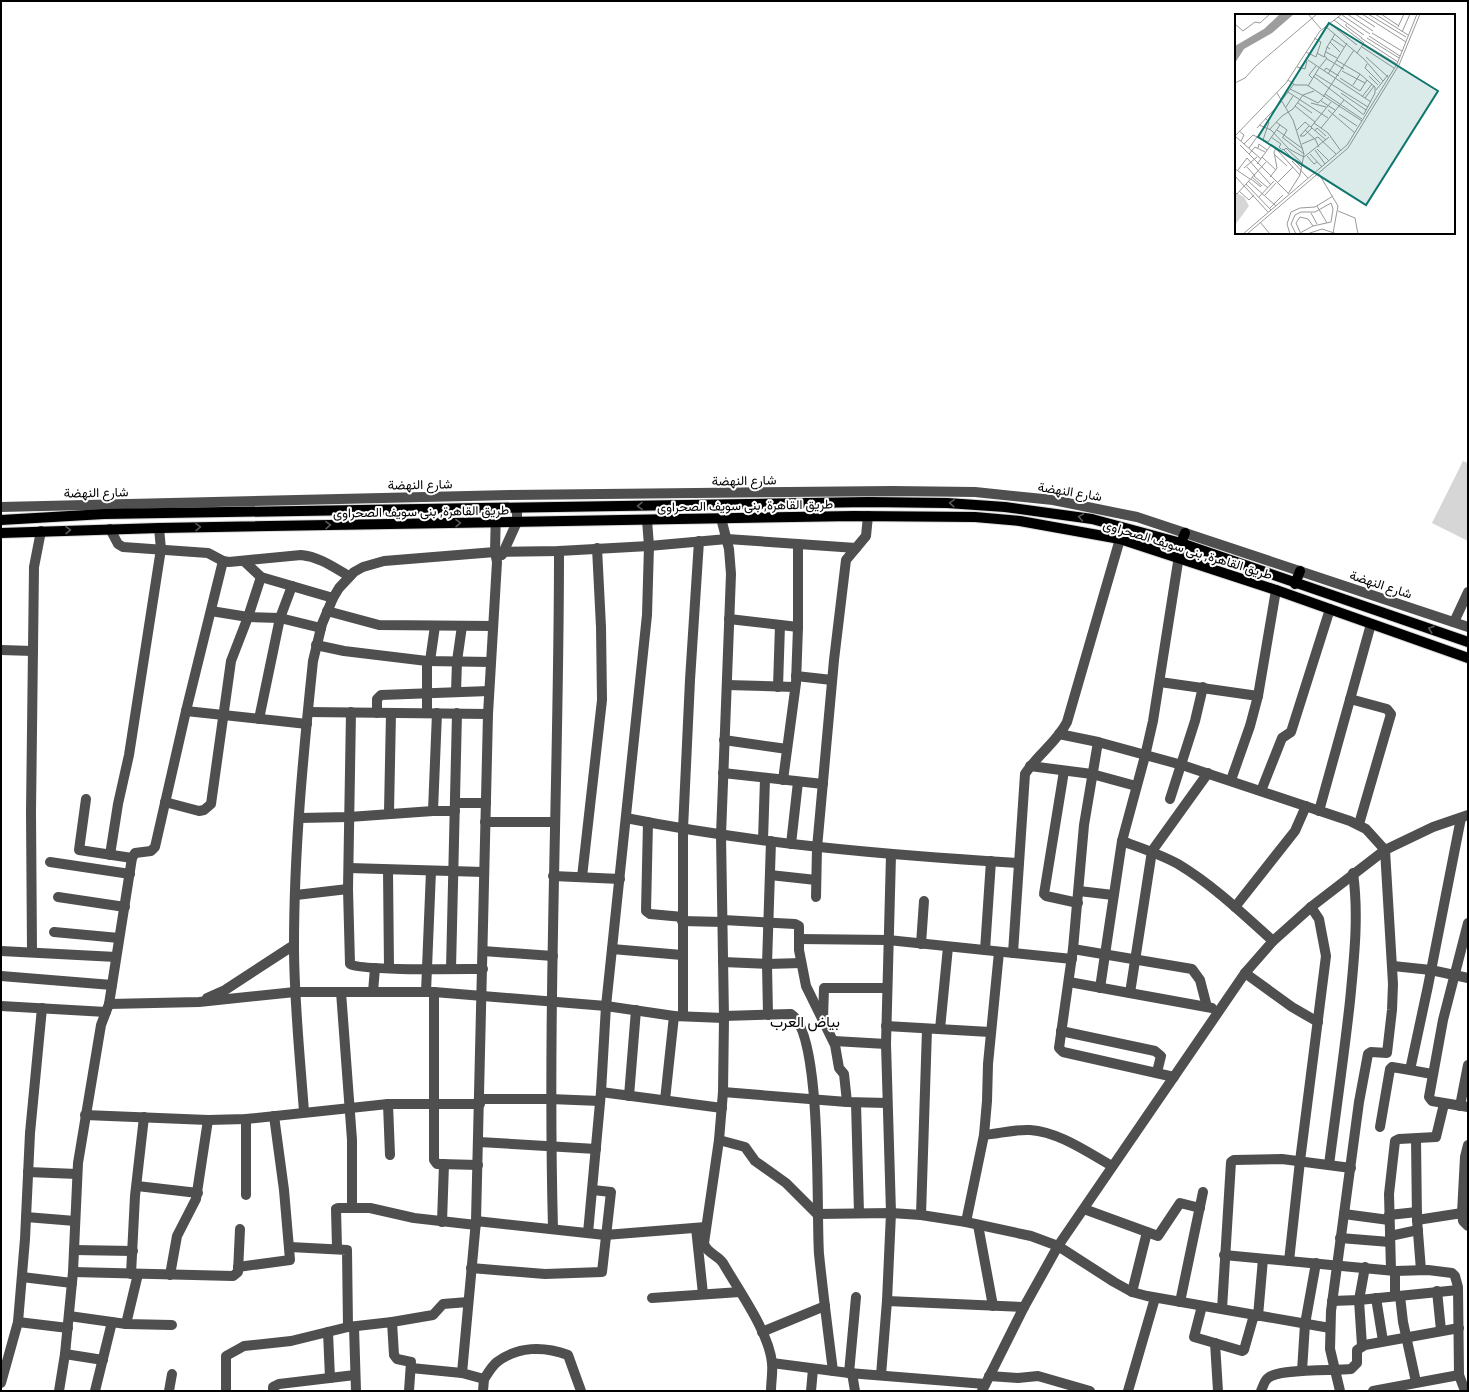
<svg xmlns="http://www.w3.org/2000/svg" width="1469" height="1392" font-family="Ubuntu,Vazirmatn,sans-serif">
<rect width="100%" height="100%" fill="#fff"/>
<polygon fill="#d6d6d6" points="1463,461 1468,463 1468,541 1432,523"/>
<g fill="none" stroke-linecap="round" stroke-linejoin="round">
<g stroke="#dbdbdb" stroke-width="12">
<g id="major">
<polyline points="1,520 104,514 868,502 947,503 1005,507 1092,519 1181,543 1468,642"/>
<polyline points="1,533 159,528 854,516 975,517 1020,521 1120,539 1276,590 1468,658"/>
<polyline points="1181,543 1185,533"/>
<polyline points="1295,584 1300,571"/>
</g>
</g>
<g stroke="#4f4f4f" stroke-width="10">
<polyline points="1,507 510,495 892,491 975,492 1053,500 1137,517 1468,627"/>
<path d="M721,518L729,549L731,574L721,835L724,1018L723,1092L719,1140L704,1243C706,1253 718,1255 723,1263C739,1291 769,1332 772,1363C773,1372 771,1382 771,1391"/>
<path d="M110,529L118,544L123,547L208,553L223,561L229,562L301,555C320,557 333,567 349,576"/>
<path d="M1181,543L1153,721L1145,756L1122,841C1141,848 1160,854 1178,864C1213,885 1243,914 1273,941"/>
<polyline points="502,555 517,522 517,509"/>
<polyline points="244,561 261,577 333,598"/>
<polyline points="211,611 248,617 280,618 321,628"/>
<polyline points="327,611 379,625 493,626"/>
<polyline points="729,619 798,627"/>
<polyline points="1454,622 1468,592"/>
<polyline points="316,645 344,651 427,661 491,662"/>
<polyline points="1,650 33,651"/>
<polyline points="430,661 435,626"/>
<polyline points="796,676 832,680"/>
<polyline points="1160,682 1258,696"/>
<polyline points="727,685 795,687"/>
<polyline points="778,687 780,625"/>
<polyline points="456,692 457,661 462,626"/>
<polyline points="1350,699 1387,709 1391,714 1359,824"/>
<polyline points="186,711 307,724"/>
<polyline points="308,712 488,714"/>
<path d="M351,712L348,889L350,964C360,971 463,969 483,969"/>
<polyline points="377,713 377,699 381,695 489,691"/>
<polyline points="427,713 427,661"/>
<polyline points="437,713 433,811 455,811"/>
<polyline points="259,719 280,618 292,586"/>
<polyline points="1059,734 1098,742 1182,765 1350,821 1366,829 1385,850 1393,984 1392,1010 1387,1053 1371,1052 1368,1054 1359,1102 1331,1311 1330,1349 1340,1391"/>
<polyline points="724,740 787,749"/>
<polyline points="1098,742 1084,825 1073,949 1059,1048 1063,1052 1174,1077"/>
<polyline points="1030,766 1092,774 1136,786"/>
<polyline points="1064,771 1044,894 1046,896 1078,903"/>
<polyline points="723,773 823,784"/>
<polyline points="783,780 796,683 798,627 798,544"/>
<polyline points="1231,780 1250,726 1258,696 1276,590"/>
<polyline points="1261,791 1282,738 1291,732 1330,609"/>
<polyline points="86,799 79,850 132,858"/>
<polyline points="1170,799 1195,721 1203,687"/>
<polyline points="165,802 199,811 204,810 211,804 231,661 248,617 261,577"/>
<polyline points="455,803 486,803"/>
<polyline points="1319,811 1371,624"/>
<polyline points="389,812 391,713"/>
<polyline points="299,818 349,817 433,811"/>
<path d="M626,818C756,844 887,855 1019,863"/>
<polyline points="485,822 555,822"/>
<polyline points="648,822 646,911 650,914 683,917"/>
<polyline points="763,840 765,779"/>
<polyline points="791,844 798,782"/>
<polyline points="110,855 118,804 129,755 158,568 161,549 159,528"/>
<polyline points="50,862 130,874"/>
<polyline points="349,868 484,872"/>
<polyline points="388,870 389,968"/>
<polyline points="770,875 816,880"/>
<polyline points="553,876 620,879"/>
<polyline points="582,877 602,700 601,627 597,548"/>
<polyline points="1079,891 1113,895"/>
<polyline points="296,895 348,889"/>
<polyline points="58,897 125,907"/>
<polyline points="816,897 817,848 834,660 846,560 866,536 868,516"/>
<polyline points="1235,907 1295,831 1306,806"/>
<polyline points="723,920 795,924 799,926 799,950 806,986 835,1045 839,1068 844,1074 847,1102"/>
<polyline points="682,921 723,922"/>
<polyline points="1468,923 1443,1020 1429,1097 1432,1101 1468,1107"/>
<polyline points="54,932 119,938"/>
<polyline points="799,939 888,940 1072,959"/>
<polyline points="921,944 924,901"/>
<polyline points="612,949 682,955"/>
<polyline points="1073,949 1192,969 1200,980 1207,1007"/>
<polyline points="985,950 991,861"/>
<polyline points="1,951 116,957"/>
<polyline points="483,951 553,956"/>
<polyline points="32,952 31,812 34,567 41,531"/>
<path d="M1013,953L1025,774C1037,755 1057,742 1067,722L1120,539"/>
<polyline points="723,962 767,964 801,963"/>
<polyline points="1393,966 1431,970 1468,978"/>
<polyline points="451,969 457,713"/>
<polyline points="1245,973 1292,1007 1318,1022"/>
<polyline points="1,976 112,985"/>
<polyline points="1069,982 1212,1008"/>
<polyline points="1100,988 1122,841"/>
<polyline points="341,992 352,1140 352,1207"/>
<polyline points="373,992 375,968"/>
<polyline points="426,992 431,871"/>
<polyline points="434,992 434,1160 437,1164 440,1164 478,1165"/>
<polyline points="1130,993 1152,851 1208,773"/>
<polyline points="207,998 225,990 294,945"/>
<polyline points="109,1004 199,1002 295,992 434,992 606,1006 674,1016 724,1018"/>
<polyline points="1,1006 106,1012"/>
<polyline points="768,1015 767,964 771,841"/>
<polyline points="683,1016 683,829 690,680 699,541"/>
<path d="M724,1016L791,1014C823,1034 816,1213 819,1254C823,1293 828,1332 833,1371"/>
<polyline points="823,1019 824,988 887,988"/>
<polyline points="886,1026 990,1032"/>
<polyline points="940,1029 948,947"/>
<polyline points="1061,1031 1155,1051 1161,1056 1157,1072"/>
<polyline points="834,1041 886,1044"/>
<polyline points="1432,1074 1410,1070 1428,986 1461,818"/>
<polyline points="601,1092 722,1108"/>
<polyline points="723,1092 847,1102 887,1103"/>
<polyline points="629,1096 636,1010"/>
<polyline points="480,1099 550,1099 600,1101"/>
<polyline points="665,1100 674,1016"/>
<polyline points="856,1103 859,1213"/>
<polyline points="388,1104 390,1155"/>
<polyline points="1460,1106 1468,1065"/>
<path d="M304,1112C300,1057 294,1001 294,946C294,851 303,756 313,661L322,624L333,598L339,588L354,572L363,567L384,561L495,552L559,551L649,546L727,539L856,548"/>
<polyline points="85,1115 208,1120 246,1119 388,1104 480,1104"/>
<polyline points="246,1119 246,1195"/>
<polyline points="1380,1127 1390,1069 1392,1067 1410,1070"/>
<path d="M984,1135C998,1134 1015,1129 1030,1130C1059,1132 1087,1152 1112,1166"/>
<polyline points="1416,1139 1417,1220 1421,1270"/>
<polyline points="719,1140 745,1147 755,1161 786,1183 817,1214 891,1213 921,1215 966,1222 1031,1236 1058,1246 1114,1282 1132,1292 1147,1296 1330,1328"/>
<polyline points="479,1142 596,1149"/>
<polyline points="1468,1145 1465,1157 1462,1213 1463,1221 1468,1226"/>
<path d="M1329,1165C1336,1110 1344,1056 1350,1001C1354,959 1359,916 1353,873"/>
<polyline points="28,1172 77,1174"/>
<polyline points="137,1186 198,1193"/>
<polyline points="1084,1209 1158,1236 1180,1203 1200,1208"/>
<polyline points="1344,1214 1389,1220"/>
<polyline points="921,1215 927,1029"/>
<polyline points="1389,1215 1417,1212"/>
<polyline points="26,1217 75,1221"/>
<polyline points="1417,1220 1462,1213"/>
<polyline points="476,1221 605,1235 706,1227"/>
<polyline points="442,1222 444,1164"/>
<polyline points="966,1222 984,1135 987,1101 988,1064 999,952"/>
<polyline points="978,1225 993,1306"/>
<polyline points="696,1228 703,1294"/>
<path d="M553,1229C547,1003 559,777 559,551"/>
<polyline points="588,1233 601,1092 606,1006 647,615 649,546 647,520"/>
<polyline points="1390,1236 1418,1230"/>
<polyline points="1340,1238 1390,1242"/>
<polyline points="290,1247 347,1250 348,1327"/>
<polyline points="337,1248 336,1209 338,1208 370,1208 414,1218 476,1225"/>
<polyline points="74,1250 133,1251"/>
<polyline points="1224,1255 1395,1271 1428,1270 1452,1273 1455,1276 1458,1287 1459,1375 1465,1391"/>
<polyline points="1289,1261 1300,1161 1326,956 1319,919 1311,907"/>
<polyline points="238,1267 290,1260 284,1190 274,1116"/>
<polyline points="471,1268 545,1274 602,1272 611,1192 593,1190"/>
<polyline points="1391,1270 1389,1194 1395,1141 1399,1139 1436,1137 1444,1104"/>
<polyline points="1395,1271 1395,1296"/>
<polyline points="73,1272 233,1276 238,1272 240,1229"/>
<polyline points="131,1274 135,1196 144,1117"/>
<polyline points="170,1275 177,1236 196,1199 208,1120"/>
<polyline points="22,1277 72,1283"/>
<polyline points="1437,1291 1441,1330"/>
<polyline points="1132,1292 1147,1232"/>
<polyline points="1400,1296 1403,1322 1416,1382"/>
<polyline points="652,1298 740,1292"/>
<polyline points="1376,1298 1383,1341"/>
<polyline points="887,1301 1024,1307"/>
<polyline points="1332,1301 1359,1300 1458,1290"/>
<polyline points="1180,1302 1203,1192"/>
<polyline points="1202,1306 1194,1337 1242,1351 1244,1350 1254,1315"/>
<polyline points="1222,1309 1231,1162 1234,1160 1282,1159 1351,1168"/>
<polyline points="69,1316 126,1324 172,1325"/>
<polyline points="1258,1316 1263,1259"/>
<polyline points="18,1322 68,1328"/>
<polyline points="392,1322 433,1315 443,1304 468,1302"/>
<polyline points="126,1324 138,1274"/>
<polyline points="354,1327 356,1391"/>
<polyline points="328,1332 330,1378"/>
<polyline points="762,1332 825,1306"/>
<polyline points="1215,1343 1218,1391"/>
<polyline points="1362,1346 1359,1300 1365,1267"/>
<polyline points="65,1354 103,1360"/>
<polyline points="772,1363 849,1373 985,1384"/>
<polyline points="411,1368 462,1373 484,1379 483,1391"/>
<polyline points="1302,1371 1305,1324 1316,1263"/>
<polyline points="462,1373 476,1221 488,714 497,562 495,552 496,509"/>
<polyline points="849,1373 856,1297"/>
<polyline points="852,1373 855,1391"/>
<polyline points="881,1375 887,1301 891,1213 886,1044 891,855"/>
<polyline points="989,1376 1018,1378 1038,1376 1090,1391"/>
<path d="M484,1379C488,1373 492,1366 497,1362C518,1346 544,1346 568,1355L581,1391"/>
<polyline points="1,1383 18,1322 25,1239 30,1133 42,1008"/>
<polyline points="59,1391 65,1354 73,1272 78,1163 101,1025 109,1004 132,858 135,853 151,851 155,847 186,711 223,561"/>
<polyline points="95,1391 112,1322"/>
<polyline points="169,1391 172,1374"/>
<polyline points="226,1391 226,1356 244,1346 291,1341 348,1327 392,1322 394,1355 397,1359 411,1362 409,1391"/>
<polyline points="273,1391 273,1387 279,1384 355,1375"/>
<polyline points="811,1391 813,1369"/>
<polyline points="982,1391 1024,1307 1058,1246 1245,973 1273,941 1311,907 1385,850 1433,827 1468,815"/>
<polyline points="1128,1391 1155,1298"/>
<path d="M1261,1391C1263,1387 1264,1381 1268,1378C1279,1368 1334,1371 1351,1369L1357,1363V1350L1365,1345L1459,1328"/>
<polyline points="1373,1391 1459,1375"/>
</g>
<use href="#major" stroke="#000" stroke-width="10"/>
</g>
<defs><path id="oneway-chevron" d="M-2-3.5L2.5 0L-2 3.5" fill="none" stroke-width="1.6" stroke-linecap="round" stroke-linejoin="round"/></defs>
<g stroke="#595959">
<use href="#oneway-chevron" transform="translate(952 503) rotate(-176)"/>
<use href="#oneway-chevron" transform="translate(640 506) rotate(179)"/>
<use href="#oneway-chevron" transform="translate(1081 517) rotate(-170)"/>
<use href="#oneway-chevron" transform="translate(458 523) rotate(-1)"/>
<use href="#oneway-chevron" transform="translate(328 525) rotate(-1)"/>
<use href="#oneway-chevron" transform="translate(198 527) rotate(-1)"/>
<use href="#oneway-chevron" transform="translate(68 530) rotate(-2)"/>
<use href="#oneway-chevron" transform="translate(1431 629) rotate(-161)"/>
</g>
<g text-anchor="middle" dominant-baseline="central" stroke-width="4" stroke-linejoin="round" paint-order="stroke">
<g font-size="13" fill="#000" stroke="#fff">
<text transform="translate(744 480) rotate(-1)">شارع النهضة</text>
<text transform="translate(420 484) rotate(-1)">شارع النهضة</text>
<text transform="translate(1070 491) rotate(9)">شارع النهضة</text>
<text transform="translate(96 492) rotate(-1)">شارع النهضة</text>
<text transform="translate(745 505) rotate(-1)">طريق القاهرة, بنى سويف الصحراوى</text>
<text transform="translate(421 511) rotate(-1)">طريق القاهرة, بنى سويف الصحراوى</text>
<text transform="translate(1188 549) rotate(17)">طريق القاهرة, بنى سويف الصحراوى</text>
<text transform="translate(1381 584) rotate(18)">شارع النهضة</text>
</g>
<g font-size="15" fill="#000" stroke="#fff">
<text x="805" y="1021">بياض العرب</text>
</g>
</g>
<g transform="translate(1235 14)">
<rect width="220" height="220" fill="#fff"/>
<path d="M0,178L9,183L14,192L0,211Z" fill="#d6d6d6"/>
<path d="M45,0H59L37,19L9,35L0,49V32L29,15Z" fill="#9d9d9d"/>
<path fill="none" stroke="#999" stroke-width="1" d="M73,0L86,15M112,0L138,17M120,0L140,13M127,0L171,28M133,0L171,23M140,0L173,21M146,0L164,12M107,1L135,20M103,3L129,21M99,6L129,29L122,39M94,9L122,31M0,10L8,17L20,8L25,9L35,0M111,10V12L127,24M90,12L129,45L148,67M163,13L169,0M167,18L175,0M137,19L167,37M134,22L165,42M126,24L163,48M132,24L164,44M97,25L109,33M95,28L105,38M129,30L162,50M127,33L159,54M95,35L92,33L100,20M71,38L81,43L86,28L79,24M91,38L102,44M82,39L89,43L92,33M131,43L153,63M92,45L109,55M73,46L136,88M101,46L125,60L140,73V79L129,100M132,50L130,54L145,69M62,53L70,55L72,47M84,54L92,44L89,42M89,57L91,54L104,62M107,57L130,69M80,60L133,93M93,60L112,29M78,62L129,101M134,62L143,71M77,64L74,61L81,52M105,64L125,77M53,66L60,71H72L127,107M0,69L10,64L21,52L82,0M118,71L125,60M73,72L84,54M55,75L83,89L88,84M141,76L153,61M125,77L132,66M53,78L93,104M42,79L58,106L69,140L65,161L53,180M106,79L131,96M90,80L127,105M88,83L119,36M127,83L137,70M130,84L139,72M47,86L59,70M86,87L100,96M63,89L77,99M76,89L91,93M60,92L80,108M51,93L58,82M93,96L120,119M104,100L122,112M41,108L52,116L48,123M79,109L93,119L106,137M24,111L36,116L54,135L69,143L94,123M76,113L96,88M22,114L47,87M86,114L109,86M34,116L47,102L58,95L68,81L79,77M42,116L68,135M62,116L70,108L91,126M70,116L80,125L84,133M4,117L9,121L6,127M80,117L82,114L91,122M0,122L51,69L85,17L107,0M0,122L26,145M65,122H69L77,114M65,122L74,112M36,123L46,130L44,133L46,135M47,123L69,140M28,126L34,108L30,104M9,130L18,121L33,128L45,111M67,130L83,123L101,140M5,131L53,179M14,134L22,123M23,134L24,130L32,136M82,135L94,147M49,136L51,134L68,150M80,136L90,150M44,138L65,161M14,140L20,133L30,138M75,140L87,153M40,141L52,152M72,142L79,150L82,148M27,143L41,156M12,144L36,171M57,147L73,164M22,150L36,131L44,138L48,135L67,154M12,153L20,162M9,154L22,143M0,155L15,165M3,156L12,144M84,160L103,192L98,219M0,162L33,198M19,162L33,174M17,163L27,172M35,163L42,154L39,138L41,134M16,165L26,173M13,167L41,192M42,169L58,153M11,170L36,196M4,177L14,186L19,181M0,178L2,180L31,148M30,181L41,169M24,183L39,167M82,192L92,209M35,194L48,181M103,197L120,204L123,220M76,199L82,210M25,208L35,220M65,218L61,209L65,203L73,205L78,212M8,220L112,131L162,50L182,0M12,220L113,134L164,51L185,0M55,220L52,210L56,198L65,194L80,193L98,182M61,220L56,210L60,201L66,198H80L96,189L98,195L96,208L78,212L63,220M72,220L87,215L102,220"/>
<path fill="#0f766e" fill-opacity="0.15" stroke="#0f766e" stroke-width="2" d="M94,9L203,77L131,191L23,123Z"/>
<rect width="220" height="220" fill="none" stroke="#000" stroke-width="2"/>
</g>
<rect width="1469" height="1392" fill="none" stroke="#000000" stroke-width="4"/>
</svg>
